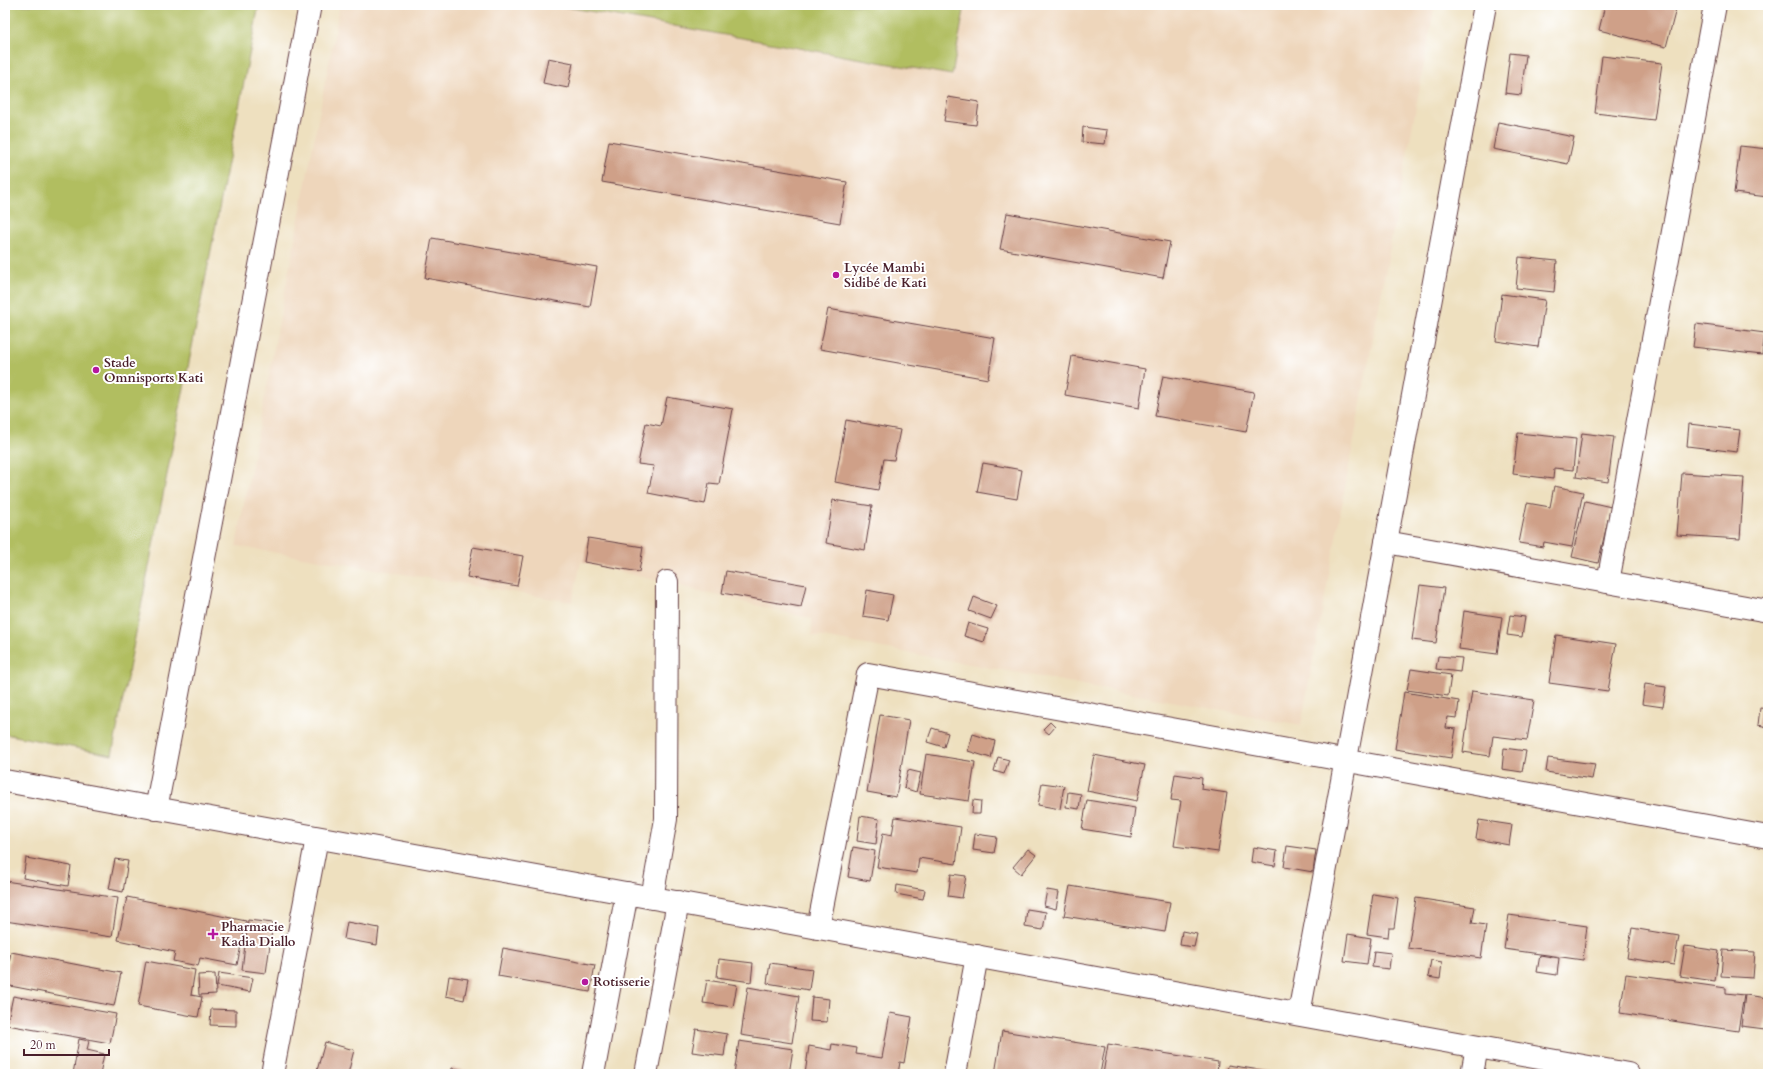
<svg xmlns="http://www.w3.org/2000/svg" width="1773" height="1079" font-family="Cardo,serif">
<rect width="100%" height="100%" fill="#fff"/>
<filter id="ink" filterUnits="userSpaceOnUse"><feTurbulence type="fractalNoise" baseFrequency=".025" numOctaves="2"/><feDisplacementMap in="SourceGraphic" scale="8" xChannelSelector="R" yChannelSelector="G"/><feConvolveMatrix kernelMatrix="1 2 1 2 8 2 1 2 1" color-interpolation-filters="sRGB"/></filter>
<filter id="wash" filterUnits="userSpaceOnUse"><feTurbulence type="fractalNoise" baseFrequency=".012" numOctaves="4" result="noise"/><feDisplacementMap in="SourceGraphic" scale="16" xChannelSelector="R" yChannelSelector="G"/><feGaussianBlur stdDeviation="0.9" result="paint"/><feColorMatrix in="noise" values="0 0 0 0 0 0 0 0 0 0 0 0 0 0 0 0 0 1.4 0 .05"/><feComposite in="paint" operator="in"/></filter>
<g filter="url(#wash)">
<rect width="100%" height="100%" fill="#eee0bf"/>
<polygon fill="#eed6bb" points="340,5 1435,5 1301,725 812,635 812,619 581,562 572,602 236,546"/>
<g fill="#b1be60" stroke="#7e6e46">
<polygon points="5,5 259,5 112,755 5,734"/>
<polygon points="555,5 965,5 952,75"/>
</g>
<g id="blocks">
<g fill="#cfa088">
<polygon points="1605,5 1677,5 1666,47 1599,30"/>
<polygon points="1510,53 1526,55 1521,95 1505,93"/>
<polygon points="1602,56 1662,63 1654,120 1595,113"/>
<polygon points="548,58 573,63 568,88 543,83"/>
<polygon points="948,97 979,102 976,125 944,121"/>
<polygon points="1498,122 1574,137 1568,164 1493,149"/>
<polygon points="1083,127 1107,130 1105,144 1082,142"/>
<polygon points="609,141 847,182 840,223 602,182"/>
<polygon points="1740,146 1768,149 1768,197 1734,193"/>
<polygon points="1007,213 1170,242 1163,278 1000,249"/>
<polygon points="432,238 597,267 590,307 425,278"/>
<polygon points="1519,257 1557,261 1554,292 1516,288"/>
<polygon points="1502,294 1545,300 1538,347 1496,341"/>
<polygon points="828,309 995,338 988,379 820,349"/>
<polygon points="1696,324 1765,333 1762,355 1693,347"/>
<polygon points="1072,356 1145,369 1139,408 1065,395"/>
<polygon points="1163,376 1254,392 1246,432 1155,416"/>
<polygon points="667,397 733,409 719,484 709,483 705,504 648,493 654,466 638,464 646,423 661,426"/>
<polygon points="846,420 900,430 894,460 884,459 878,490 835,482"/>
<polygon points="1689,424 1740,430 1737,452 1687,446"/>
<polygon points="1518,433 1576,439 1573,470 1554,468 1553,479 1513,474"/>
<polygon points="1582,433 1614,437 1608,482 1576,477"/>
<polygon points="983,463 1022,470 1017,499 977,492"/>
<polygon points="1682,473 1744,477 1740,539 1677,535"/>
<polygon points="1554,486 1583,492 1572,547 1544,542 1543,547 1519,543 1527,503 1550,507"/>
<polygon points="833,500 872,506 865,550 826,543"/>
<polygon points="1585,501 1611,507 1598,563 1572,557"/>
<polygon points="588,538 643,547 639,572 584,562"/>
<polygon points="473,547 523,556 517,586 467,577"/>
<polygon points="726,571 806,585 801,607 722,593"/>
<polygon points="1420,585 1444,588 1436,643 1412,640"/>
<polygon points="867,590 893,595 888,620 863,616"/>
<polygon points="974,597 997,606 991,619 969,611"/>
<polygon points="1464,611 1502,617 1497,654 1459,649"/>
<polygon points="1510,615 1525,617 1522,637 1507,635"/>
<polygon points="968,623 988,629 984,642 964,636"/>
<polygon points="1556,635 1616,644 1608,691 1549,683"/>
<polygon points="1438,656 1462,658 1460,672 1436,669"/>
<polygon points="1411,669 1451,675 1448,696 1407,690"/>
<polygon points="1645,684 1666,687 1663,707 1642,704"/>
<polygon points="1472,691 1534,700 1527,740 1493,736 1490,756 1463,752"/>
<polygon points="1404,692 1459,701 1457,718 1448,717 1446,728 1456,729 1451,758 1395,749"/>
<polygon points="1760,708 1768,709 1768,727 1758,725"/>
<polygon points="880,715 909,720 896,797 867,792"/>
<polygon points="1050,722 1055,727 1049,734 1043,729"/>
<polygon points="932,728 948,733 944,747 927,742"/>
<polygon points="973,734 995,741 991,758 968,751"/>
<polygon points="1504,748 1526,751 1522,772 1502,769"/>
<polygon points="926,754 975,762 969,801 920,794"/>
<polygon points="1094,755 1145,765 1137,801 1087,791"/>
<polygon points="998,757 1009,760 1004,774 994,771"/>
<polygon points="1548,758 1595,764 1592,779 1546,772"/>
<polygon points="908,770 921,773 916,792 904,788"/>
<polygon points="1175,774 1202,778 1201,789 1227,793 1218,852 1174,846 1181,801 1171,800"/>
<polygon points="1042,783 1064,786 1060,809 1038,805"/>
<polygon points="1068,792 1081,794 1079,809 1066,807"/>
<polygon points="973,800 981,801 980,814 972,814"/>
<polygon points="1087,800 1135,808 1131,837 1082,829"/>
<polygon points="860,816 879,819 876,844 857,841"/>
<polygon points="895,817 961,827 956,864 919,858 917,873 877,867 883,833 892,835"/>
<polygon points="1479,820 1512,825 1509,845 1476,839"/>
<polygon points="975,834 997,837 994,853 973,850"/>
<polygon points="1287,846 1316,850 1313,872 1284,867"/>
<polygon points="853,847 875,851 870,881 848,877"/>
<polygon points="1253,847 1277,851 1275,866 1251,862"/>
<polygon points="1028,849 1036,855 1021,874 1013,867"/>
<polygon points="26,858 71,866 68,886 23,878"/>
<polygon points="115,859 128,861 123,892 109,889"/>
<polygon points="951,874 966,876 962,898 948,896"/>
<polygon points="5,881 118,898 112,937 5,921"/>
<polygon points="897,885 925,890 923,899 896,894"/>
<polygon points="1070,886 1170,902 1165,932 1064,916"/>
<polygon points="1047,890 1059,892 1056,909 1044,906"/>
<polygon points="1373,894 1398,898 1394,928 1389,928 1388,937 1367,934"/>
<polygon points="127,897 246,921 237,965 200,958 198,966 173,961 175,952 118,940"/>
<polygon points="1416,898 1475,907 1472,923 1486,925 1481,958 1408,948"/>
<polygon points="1027,909 1046,912 1043,930 1025,927"/>
<polygon points="1509,915 1587,926 1583,960 1504,949"/>
<polygon points="248,920 273,923 266,973 242,970"/>
<polygon points="347,922 379,928 377,945 344,939"/>
<polygon points="1632,928 1679,936 1674,965 1627,958"/>
<polygon points="1182,931 1197,934 1194,947 1180,945"/>
<polygon points="1348,934 1371,938 1367,964 1344,961"/>
<polygon points="1685,946 1719,951 1715,981 1680,976"/>
<polygon points="503,948 595,965 590,992 498,976"/>
<polygon points="1723,950 1755,952 1753,978 1721,976"/>
<polygon points="1374,951 1391,953 1389,969 1372,967"/>
<polygon points="11,952 121,973 114,1006 5,985"/>
<polygon points="1540,955 1559,958 1557,975 1537,972"/>
<polygon points="719,959 753,963 751,982 717,977"/>
<polygon points="1431,960 1442,962 1440,979 1428,977"/>
<polygon points="146,961 195,970 191,995 202,997 198,1017 138,1006"/>
<polygon points="770,963 812,969 809,990 767,983"/>
<polygon points="219,973 253,978 250,992 217,986"/>
<polygon points="215,974 216,994 199,995 198,975"/>
<polygon points="1626,974 1726,988 1726,993 1744,995 1738,1031 1620,1013"/>
<polygon points="449,976 468,979 464,1000 446,996"/>
<polygon points="707,980 737,985 733,1007 703,1003"/>
<polygon points="748,987 799,996 792,1043 741,1035"/>
<polygon points="1745,995 1768,998 1765,1029 1741,1026"/>
<polygon points="13,996 116,1014 110,1043 7,1025"/>
<polygon points="812,997 829,999 827,1022 810,1021"/>
<polygon points="211,1009 236,1010 236,1026 210,1025"/>
<polygon points="890,1013 912,1017 904,1063 900,1062 898,1074 805,1074 809,1046 831,1050 832,1044 857,1048 856,1054 882,1058"/>
<polygon points="696,1029 727,1034 724,1056 692,1052"/>
<polygon points="1002,1031 1105,1047 1100,1074 995,1074"/>
<polygon points="79,1039 89,1041 87,1050 104,1054 100,1074 73,1074"/>
<polygon points="739,1041 793,1049 789,1074 734,1074"/>
<polygon points="325,1042 354,1050 348,1074 316,1074"/>
<polygon points="1108,1044 1218,1062 1217,1074 1103,1074"/>
<polygon points="1228,1065 1279,1073 1279,1074 1227,1074"/>
<polygon points="452,1068 479,1073 479,1074 451,1074"/>
</g>
</g>
</g>
<g filter="url(#ink)">
<use href="#blocks" fill-opacity="0" stroke="#633c41" stroke-width="1"/>
<g fill="none" stroke-linecap="round" stroke-linejoin="round">
<g stroke="#633c41" stroke-width="24">
<g id="minor">
<polyline points="1386,542 1768,611"/>
<polyline points="1608,582 1715,5"/>
<polyline points="156,809 310,5"/>
<polyline points="652,898 666,819 667,582"/>
<polyline points="818,928 868,674 1768,837"/>
<polyline points="1299,1014 1485,5"/>
<polyline points="272,1074 317,838"/>
<polyline points="593,1074 627,893"/>
<polyline points="646,1074 678,902"/>
<polyline points="955,1074 977,956"/>
<polyline points="1472,1074 1477,1047"/>
</g>
</g>
<g stroke="#633c41" stroke-width="24">
<polyline id="major" points="5,781 1628,1074"/>
</g>
<use href="#minor" stroke="#fff" stroke-width="22"/>
<use href="#major" stroke="#fff" stroke-width="22"/>
</g>
</g>
<g fill="#b5179e" stroke="#fff" stroke-width="1.5">
<circle cx="836" cy="275" r="4"/>
<circle cx="96" cy="370" r="4"/>
<path d="M211 928h4v4h4v4h-4v4h-4v-4h-4v-4h4z"/>
<circle cx="585" cy="982" r="4"/>
</g>
<g text-anchor="middle" dominant-baseline="central" stroke-width="4" stroke-linejoin="round" paint-order="stroke">
<g font-size="13" font-weight="bold" fill="#4a1f2b" stroke="#fff" text-anchor="start">
<text x="844" y="268">Lycée Mambi<tspan x="844" dy="15">Sidibé de Kati</tspan></text>
<text x="104" y="363">Stade<tspan x="104" dy="15">Omnisports Kati</tspan></text>
<text x="221" y="927">Pharmacie<tspan x="221" dy="15">Kadia Diallo</tspan></text>
<text x="593" y="982">Rotisserie</text>
</g>
</g>
<rect width="1773" height="1079" fill="none" stroke="#fff" stroke-width="20"/>
<path d="M24 1049v6h85v-6" fill="none" stroke="#4a1f2b" stroke-width="2"/>
<text x="30" y="1049" font-size="12" fill="#4a1f2b" stroke="#ffffff" stroke-width="3" paint-order="stroke">20 m</text>
</svg>
